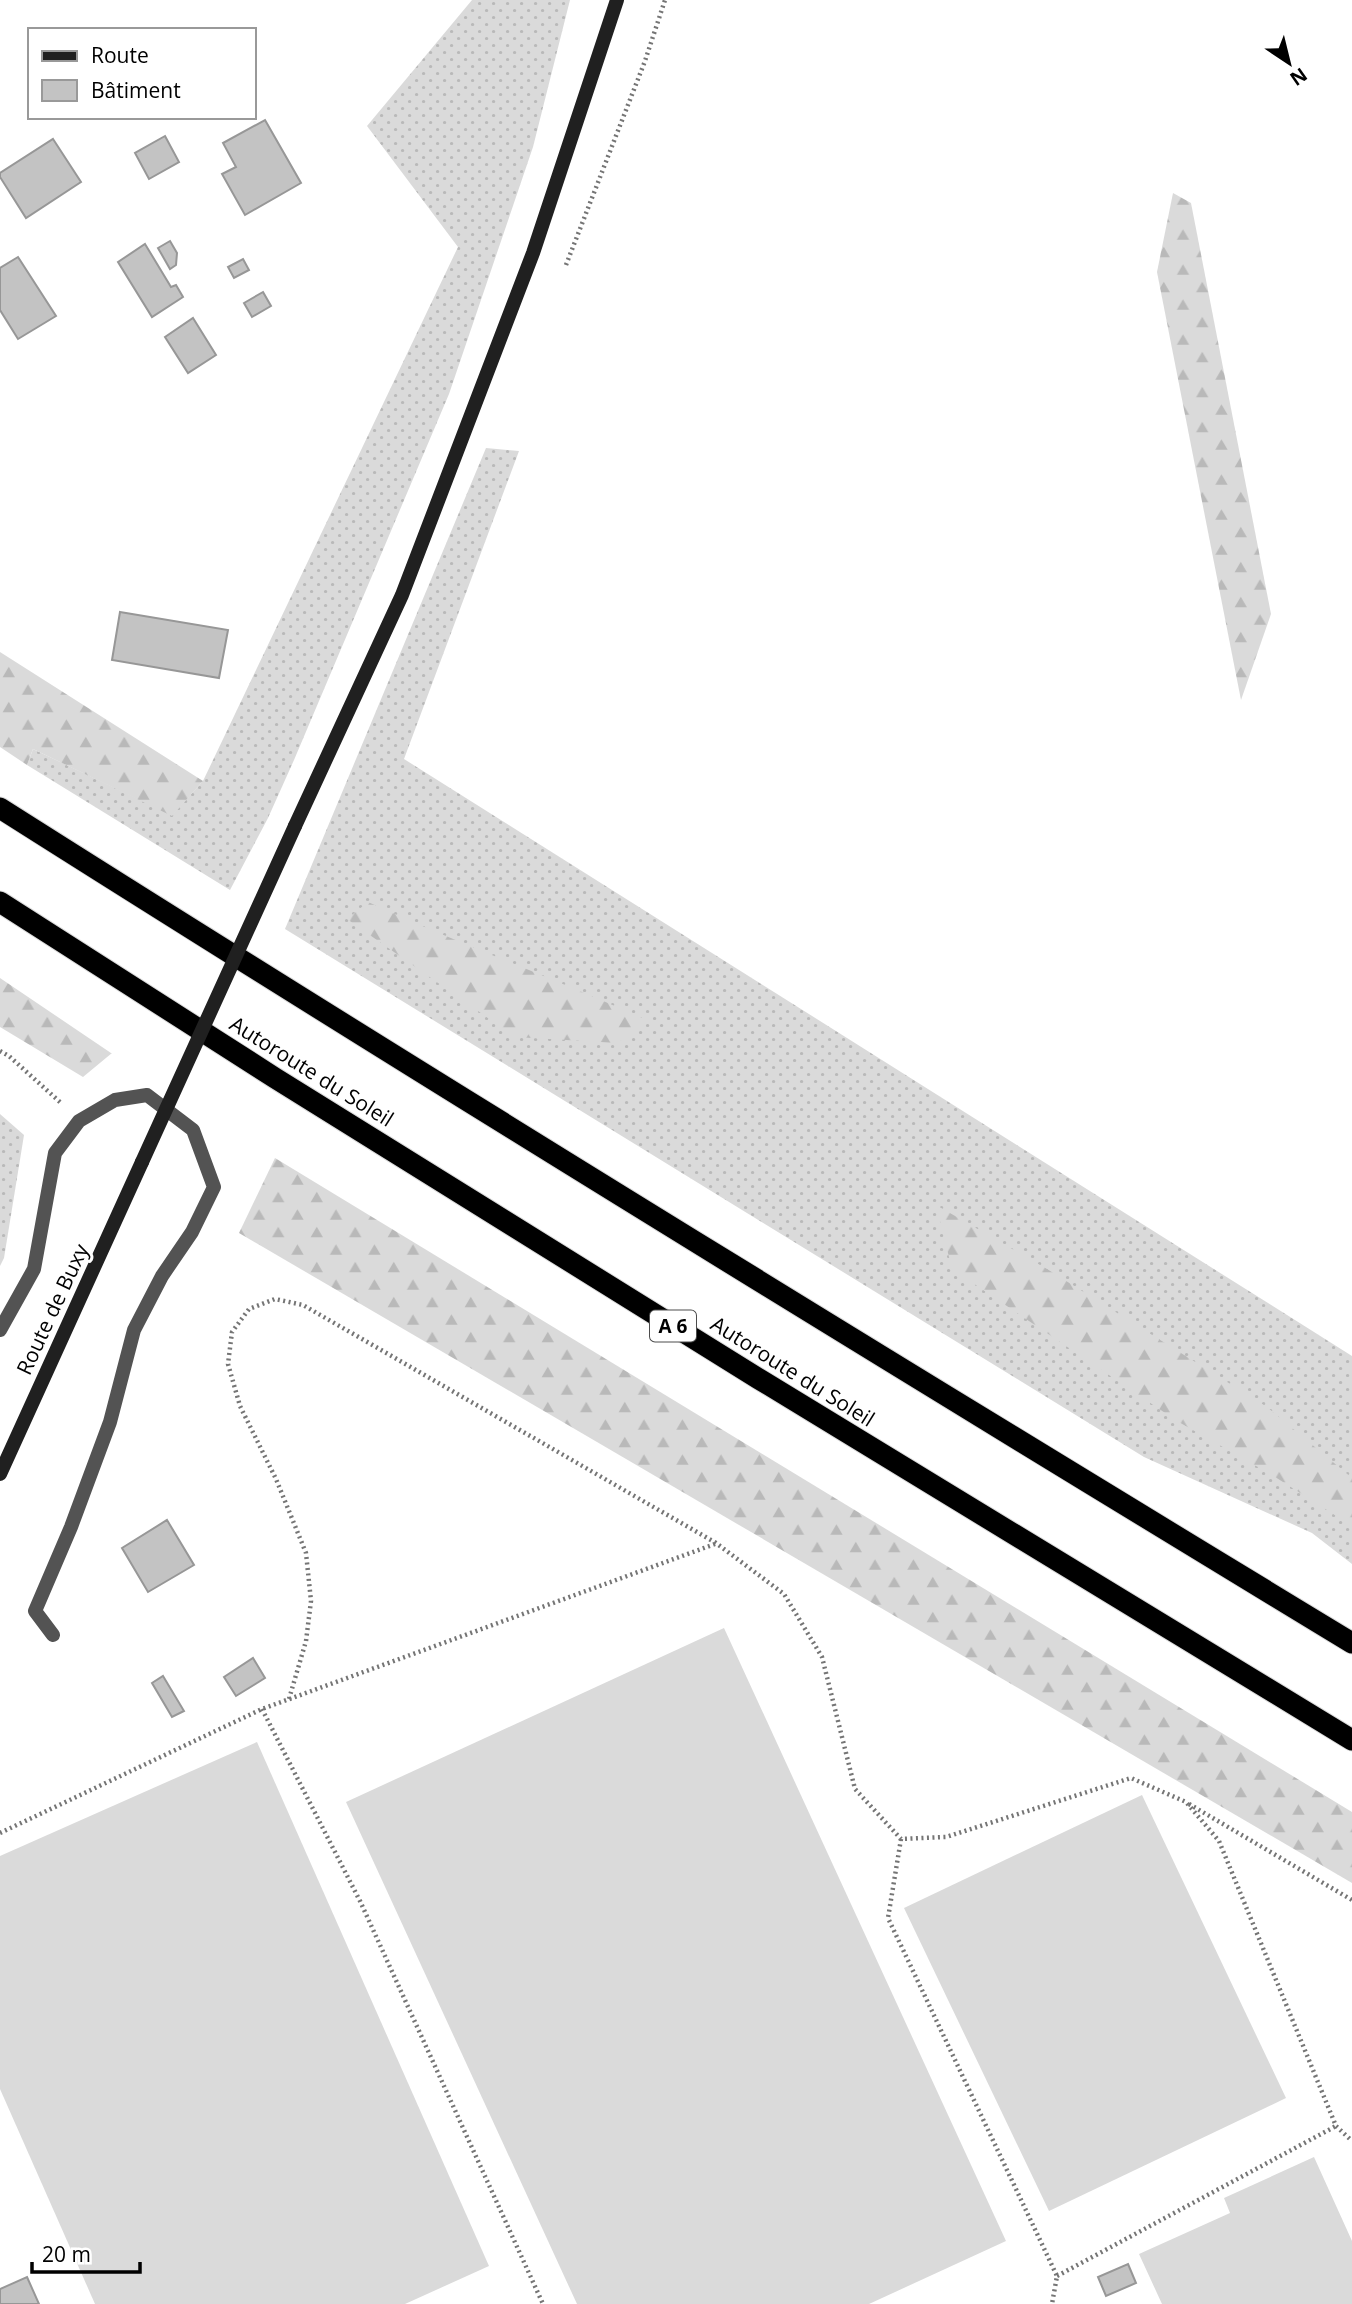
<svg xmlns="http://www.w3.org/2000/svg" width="1352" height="2304" font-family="'Open Sans',sans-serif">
<defs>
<pattern id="grass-dots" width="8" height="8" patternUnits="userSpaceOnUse" patternTransform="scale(1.75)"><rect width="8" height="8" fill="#dadada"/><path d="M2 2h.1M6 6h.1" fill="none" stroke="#b9b9b9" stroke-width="1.8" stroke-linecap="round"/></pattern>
<pattern id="forest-firs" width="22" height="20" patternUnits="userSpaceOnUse" patternTransform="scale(1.75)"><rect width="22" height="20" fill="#dadada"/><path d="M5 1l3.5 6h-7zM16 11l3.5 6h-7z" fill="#b9b9b9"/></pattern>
</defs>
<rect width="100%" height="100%" fill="#fff"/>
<g fill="url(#grass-dots)">
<polygon points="472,0 570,0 533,147 449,394 294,760 268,818 230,890 27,765 33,749 172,815 203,781 458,247 367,126"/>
<polygon points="486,448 519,451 404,759 1352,1356 1352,1564 1312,1533 1144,1457 285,929"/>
<polygon points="0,1114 24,1135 4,1258 0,1266"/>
</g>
<g fill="url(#forest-firs)">
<polygon points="1173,193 1191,203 1271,614 1241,700 1157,272"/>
<polygon points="0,652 203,781 172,816 33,749 27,765 0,747"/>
<path d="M368,902C460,944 555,979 647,1020L618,1043L515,1037L347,919Z"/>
<polygon points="0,978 111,1053 112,1053 83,1077 0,1027"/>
<polygon points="275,1158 1352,1812 1352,1883 239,1233"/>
<polygon points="936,1205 1047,1269 1267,1407 1352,1478 1352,1526 1272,1475 1177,1421 952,1269"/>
</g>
<g fill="#dadada">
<polygon points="724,1628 1006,2241 869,2304 577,2304 346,1802"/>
<polygon points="257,1742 489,2266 405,2304 95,2304 0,2089 0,1856"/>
<polygon points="1142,1795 1286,2098 1049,2211 904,1908"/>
<polygon points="1314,2157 1352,2241 1352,2304 1162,2304 1139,2254 1230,2213 1224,2198"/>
</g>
<g fill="#c3c3c3" stroke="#979797" stroke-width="2">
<polygon points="265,120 301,183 245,215 222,174 236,167 223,143"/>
<polygon points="165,136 179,162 149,179 135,153"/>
<polygon points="53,139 81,182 26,218 0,177 0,173"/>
<polygon points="170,241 177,253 176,265 170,269 158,248"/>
<polygon points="145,244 171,287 176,285 183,297 152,317 118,262"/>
<polygon points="18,257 56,316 18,339 0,310 0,268"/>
<polygon points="243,259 249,270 234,278 228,267"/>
<polygon points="263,292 271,306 252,317 244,303"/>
<polygon points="193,318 216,355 188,373 165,337"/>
<polygon points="120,612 228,630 219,678 112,660"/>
<polygon points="167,1520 194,1565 148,1592 122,1548"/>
<polygon points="253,1658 265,1678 236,1696 224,1677"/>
<polygon points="163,1676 184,1711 172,1717 152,1683"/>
<polygon points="1128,2264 1136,2283 1106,2296 1098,2277"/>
<polygon points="27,2277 39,2304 0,2304 0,2289"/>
</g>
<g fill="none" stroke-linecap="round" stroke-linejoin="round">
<g stroke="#dbdbdb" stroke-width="23">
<g id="highway">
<path d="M0,808C448,1092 899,1368 1352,1643"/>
<polyline points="0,902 275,1078 759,1379 1352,1740"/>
</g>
</g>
<g stroke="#757575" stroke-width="4.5" stroke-dasharray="2 3.5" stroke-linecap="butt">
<polyline points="566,265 645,61 665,0"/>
<polyline points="0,1051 9,1056 61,1103"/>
<polyline points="289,1699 306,1641 311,1601 306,1553 276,1479 240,1406 228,1364 232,1332 249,1309 275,1299 303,1305 716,1543 784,1594 822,1657 855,1789 901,1839 946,1837 1131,1778 1186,1802 1219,1841 1336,2126 1352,2141"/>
<polyline points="262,1709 360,1901 543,2304"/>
<polyline points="1189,1804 1352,1900"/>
<polyline points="0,1833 262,1709 715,1544"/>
<polyline points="901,1839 888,1918 1057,2276 1052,2304"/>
<polyline points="1057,2276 1336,2126"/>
</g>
<polyline stroke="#535353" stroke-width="14" points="0,1330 34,1269 55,1153 79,1121 115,1100 147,1095 193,1130 214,1187 192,1232 162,1276 134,1330 110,1422 71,1527 35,1611 53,1635"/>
<g stroke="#202020" stroke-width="14">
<polyline points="295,826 402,595 533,253 617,0"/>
<polyline points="0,1474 142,1162"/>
</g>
<use href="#highway" stroke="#000" stroke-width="21"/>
<polyline stroke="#202020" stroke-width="14" points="142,1162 295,826"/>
</g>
<g text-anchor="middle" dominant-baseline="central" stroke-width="6" stroke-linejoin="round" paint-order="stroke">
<rect fill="#fff" stroke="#4c4c4c" stroke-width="2" x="650" y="1310.5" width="46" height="31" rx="5"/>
<g font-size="19" font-weight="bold" fill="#000">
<text x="673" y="1326">A 6</text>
</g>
<g font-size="21" fill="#000" stroke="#fff">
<text transform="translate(312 1071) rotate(32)">Autoroute du Soleil</text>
<text transform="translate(52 1309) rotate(-65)">Route de Buxy</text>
<text transform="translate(793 1371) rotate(32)">Autoroute du Soleil</text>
</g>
</g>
<rect x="28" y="28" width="228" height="91" fill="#ffffff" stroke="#999999" stroke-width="2"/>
<rect x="42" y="51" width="35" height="10" fill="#202020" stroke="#999999" stroke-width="2"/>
<text x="91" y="63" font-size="21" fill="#000000">Route</text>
<rect x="42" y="80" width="35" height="21" fill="#c3c3c3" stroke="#999999" stroke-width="2"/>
<text x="91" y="98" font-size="21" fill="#000000">Bâtiment</text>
<g transform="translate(1289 63) rotate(145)" stroke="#ffffff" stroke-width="5" paint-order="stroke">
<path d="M0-5L12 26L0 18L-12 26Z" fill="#000000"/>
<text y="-10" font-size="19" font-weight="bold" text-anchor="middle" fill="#000000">N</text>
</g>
<path d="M32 2262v10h108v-10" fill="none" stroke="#000000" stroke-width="3.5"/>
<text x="42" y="2262" font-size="21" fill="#000000" stroke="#ffffff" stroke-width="5" paint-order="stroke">20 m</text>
</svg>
